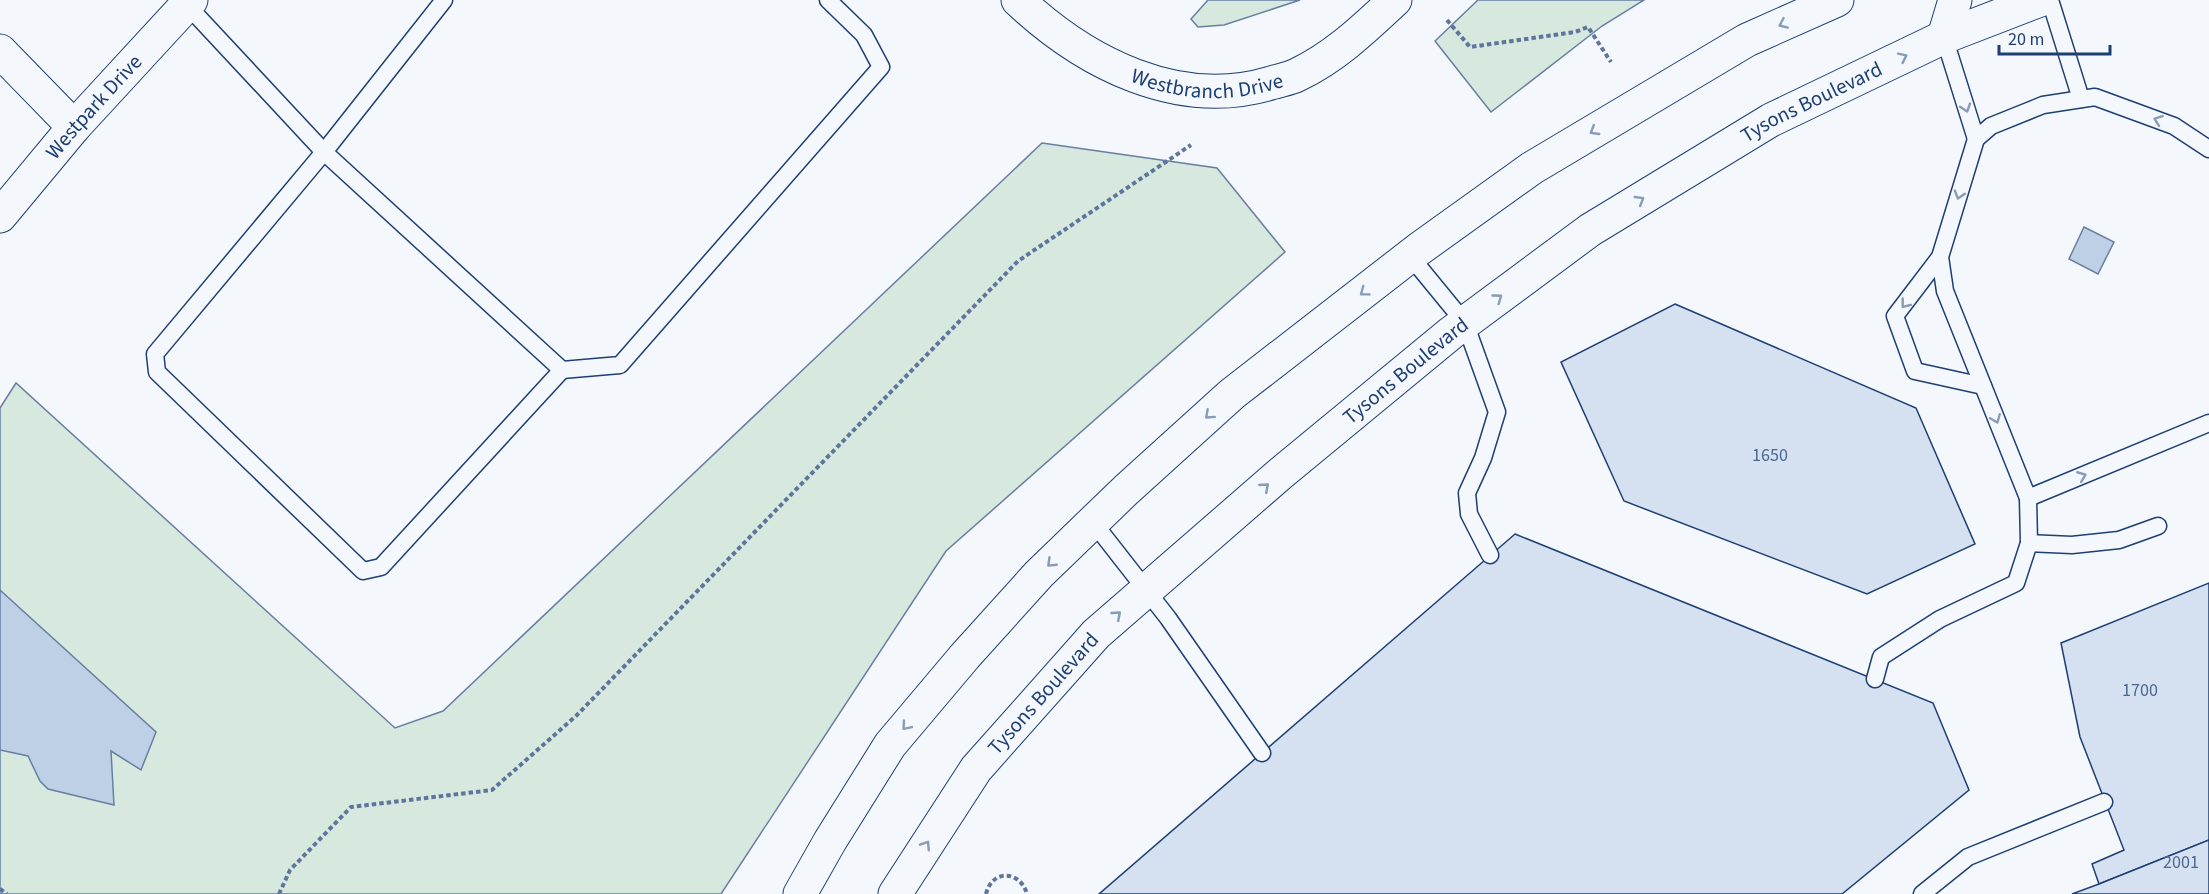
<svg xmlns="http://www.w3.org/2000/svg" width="2209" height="894" font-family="'Source Sans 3',sans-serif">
<rect width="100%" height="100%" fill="#f4f7fb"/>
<g fill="#d7e8df" stroke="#687fa3" stroke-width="1.5">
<polygon points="1208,0 1300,0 1224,25 1198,27 1191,19"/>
<polygon points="1478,0 1644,0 1602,26 1491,112 1435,41"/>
<polygon points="1042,143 1217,168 1285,252 946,551 721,894 0,894 0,408 16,383 395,728 443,711"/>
</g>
<g fill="#bed0e5" stroke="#687fa3" stroke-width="1.5">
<polygon points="2084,227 2114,242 2098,274 2069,259"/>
<polygon points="0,590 156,732 141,770 111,751 114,805 48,789 40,781 28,756 0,750"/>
</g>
<g fill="#d5e0f0" stroke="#1d3f73" stroke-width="1.5">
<polygon points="1675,304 1916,408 1975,544 1867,594 1624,501 1561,362"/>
<polygon points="1515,534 1933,703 1969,790 1842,894 1099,894"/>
<polygon points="2209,583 2209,840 2099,884 2092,864 2124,850 2080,737 2061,643"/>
<polygon points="2209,840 2209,894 2072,894 2099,884"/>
</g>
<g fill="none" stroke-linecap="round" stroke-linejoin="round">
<g stroke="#1d3f73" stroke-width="19">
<g id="service">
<polyline points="444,0 324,152 155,354 157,372 363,571 381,567 562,370"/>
<polyline points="2050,0 2081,99"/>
<polyline points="187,5 324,152 562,370 620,365 881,67 864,35 828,0"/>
<polyline points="1944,37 1976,139"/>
<polyline points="1410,256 1465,323 1497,412 1483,458 1467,493 1469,514 1490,555"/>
<polyline points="1940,257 1895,316 1915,371 1983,386"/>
<polyline points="2028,498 2209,423"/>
<polyline points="1093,522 1168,618 1262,753"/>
<polyline points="2029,543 2072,545 2119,540 2158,526"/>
<polyline points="1875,679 1881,657 1940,619 2016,583 2029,543 2028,498 1945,291 1940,257 1976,139 1991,126 2043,105 2095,97 2174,126 2209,149"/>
<polyline points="1922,894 1968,857 2104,802"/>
</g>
</g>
<g stroke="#1d3f73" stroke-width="35">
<polyline id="minor" points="0,51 74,127"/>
</g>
<g stroke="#1d3f73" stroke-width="35">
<g id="tertiary">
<path id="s1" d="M1018,0C1085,63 1178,111 1271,83C1280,80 1289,79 1297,75C1335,57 1365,28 1395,0"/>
<polyline points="1944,37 1955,0"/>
<path id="s2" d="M0,216L74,127L191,0"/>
<polyline points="800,894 830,841 890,745 965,656 1039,574 1126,490 1232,394 1419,249 1532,168 1747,40 1837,0"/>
<path id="s3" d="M895,894L976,769L1096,634L1280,474L1451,333L1590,230L1771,120L1944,37L2040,0"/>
</g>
</g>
<g stroke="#5e769c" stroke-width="4" stroke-dasharray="4.5 3" stroke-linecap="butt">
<polyline points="1447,20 1470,47 1575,32 1588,27 1611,62"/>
<polyline points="0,889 7,894"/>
<polyline points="279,894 290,870 351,807 492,790 576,716 1018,261 1191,145"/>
<path d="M986,894C992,869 1020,870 1027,894"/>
</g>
<use href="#service" stroke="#f4f7fb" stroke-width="16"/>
<use href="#minor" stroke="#f4f7fb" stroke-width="33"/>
<use href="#tertiary" stroke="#f4f7fb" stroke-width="33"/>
</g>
<defs><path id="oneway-chevron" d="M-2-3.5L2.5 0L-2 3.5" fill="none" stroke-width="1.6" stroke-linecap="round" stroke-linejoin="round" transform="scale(1.5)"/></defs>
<g stroke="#889bb7">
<use href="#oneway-chevron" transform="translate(1783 24) rotate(156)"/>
<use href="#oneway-chevron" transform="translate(1903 57) rotate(-26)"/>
<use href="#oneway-chevron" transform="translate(1966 108) rotate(72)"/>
<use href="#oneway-chevron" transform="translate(2158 120) rotate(-160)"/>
<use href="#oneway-chevron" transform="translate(1594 131) rotate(149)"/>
<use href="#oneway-chevron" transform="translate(1959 195) rotate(107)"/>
<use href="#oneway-chevron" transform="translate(1640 200) rotate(-31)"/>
<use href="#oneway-chevron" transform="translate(1364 292) rotate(143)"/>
<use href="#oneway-chevron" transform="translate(1498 298) rotate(-36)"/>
<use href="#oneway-chevron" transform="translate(1905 304) rotate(128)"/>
<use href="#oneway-chevron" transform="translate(1209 415) rotate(138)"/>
<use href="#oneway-chevron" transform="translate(1996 419) rotate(68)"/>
<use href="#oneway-chevron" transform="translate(2082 476) rotate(-22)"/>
<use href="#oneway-chevron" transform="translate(1265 487) rotate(-41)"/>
<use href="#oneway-chevron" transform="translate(1051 563) rotate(136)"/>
<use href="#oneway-chevron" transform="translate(1117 615) rotate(-41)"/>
<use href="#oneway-chevron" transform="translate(906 726) rotate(130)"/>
<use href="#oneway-chevron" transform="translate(926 845) rotate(-57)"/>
</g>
<g text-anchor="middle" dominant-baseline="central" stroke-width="4.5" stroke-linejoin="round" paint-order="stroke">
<g font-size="18" fill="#4b6792">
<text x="1770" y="455">1650</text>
<text x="2140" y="690">1700</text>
<text x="2181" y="862">2001</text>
</g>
<g font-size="21" fill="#1d3f73" stroke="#f4f7fb">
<text stroke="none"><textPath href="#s1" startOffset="214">Westbranch Drive</textPath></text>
<text stroke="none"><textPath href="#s3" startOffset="1224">Tysons Boulevard</textPath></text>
<text stroke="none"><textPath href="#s2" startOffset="144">Westpark Drive</textPath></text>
<text stroke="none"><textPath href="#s3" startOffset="736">Tysons Boulevard</textPath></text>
<text stroke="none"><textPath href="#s3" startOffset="250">Tysons Boulevard</textPath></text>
</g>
</g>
<path d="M1999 45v9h111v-9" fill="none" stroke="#1d3f73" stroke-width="3"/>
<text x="2008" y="45" font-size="18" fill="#1d3f73" stroke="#f4f7fb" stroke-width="4.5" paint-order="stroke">20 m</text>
</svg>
